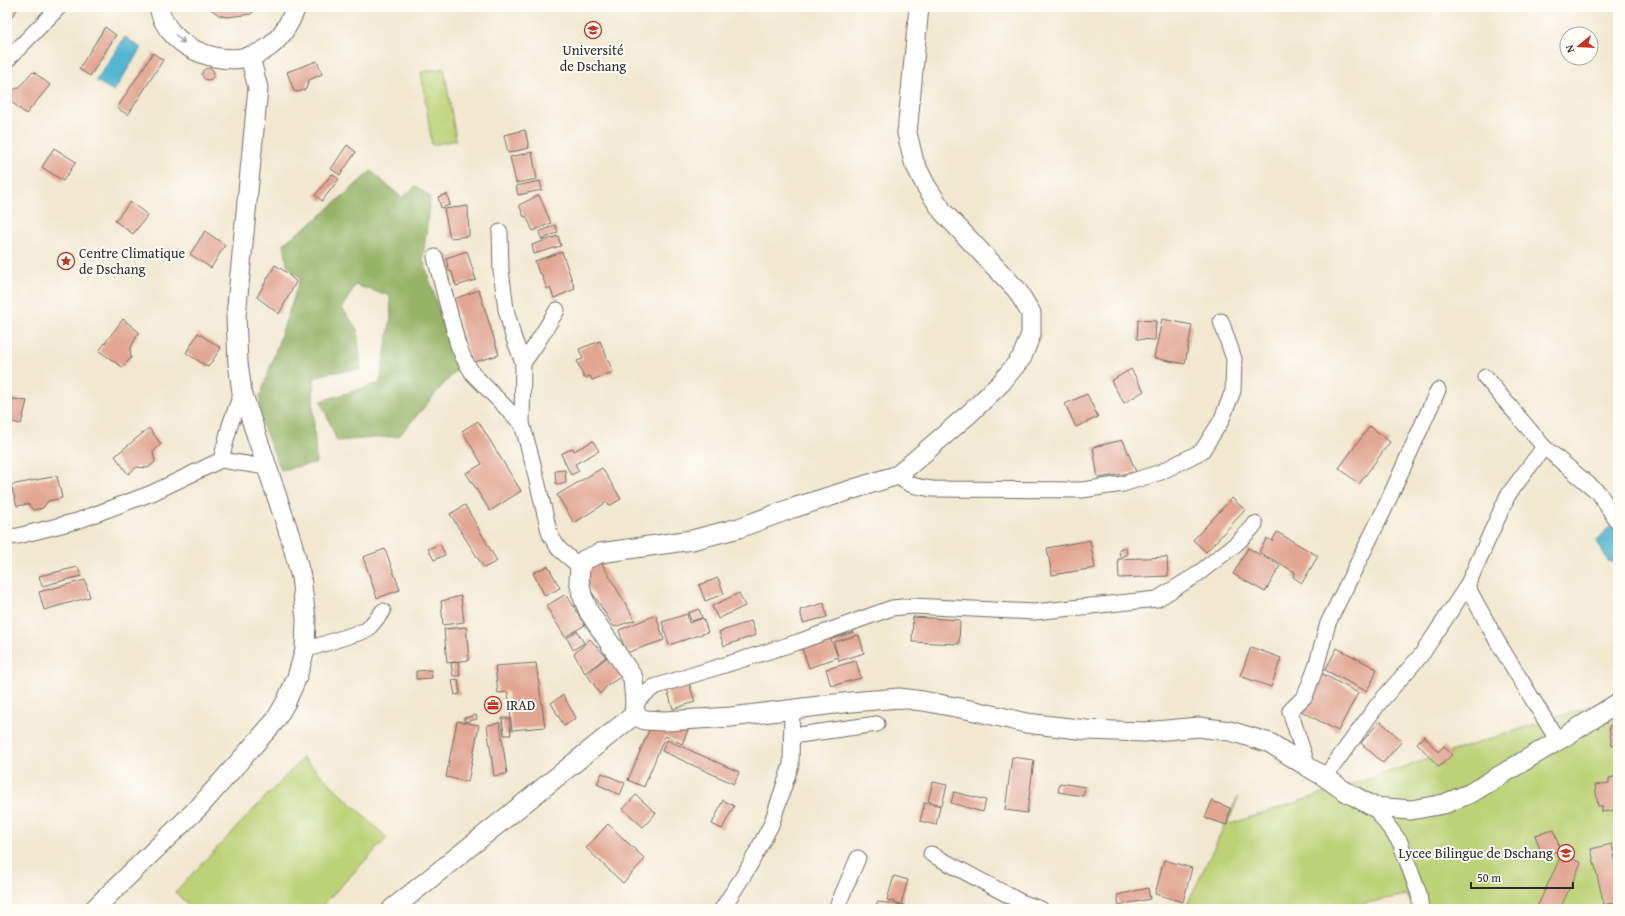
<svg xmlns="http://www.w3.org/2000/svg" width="1625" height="916" font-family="'Gentium Book Plus',serif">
<rect width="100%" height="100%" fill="#fdfcf7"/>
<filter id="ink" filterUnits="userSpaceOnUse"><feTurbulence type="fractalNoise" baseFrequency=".025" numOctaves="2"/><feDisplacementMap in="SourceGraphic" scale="8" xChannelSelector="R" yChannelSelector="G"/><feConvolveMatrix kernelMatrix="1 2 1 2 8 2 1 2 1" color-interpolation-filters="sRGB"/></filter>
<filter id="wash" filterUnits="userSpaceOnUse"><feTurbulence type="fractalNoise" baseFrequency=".012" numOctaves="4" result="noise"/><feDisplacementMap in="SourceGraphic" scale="16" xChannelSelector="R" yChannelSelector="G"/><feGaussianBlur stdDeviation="0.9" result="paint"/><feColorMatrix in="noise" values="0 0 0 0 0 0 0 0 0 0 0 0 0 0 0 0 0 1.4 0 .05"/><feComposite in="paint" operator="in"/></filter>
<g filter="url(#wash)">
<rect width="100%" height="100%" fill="#f2e8d0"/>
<g fill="#bdd277" stroke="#747e51">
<polygon points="444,68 456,140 432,145 421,72"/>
<polygon points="1618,697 1618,909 1415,909 1406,895 1337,909 1185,909 1238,797 1227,825"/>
<polygon points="303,758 387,838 319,909 193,909 175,892"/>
</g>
<polygon fill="#96b468" stroke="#60704a" points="371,171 402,198 416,186 430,197 423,259 457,369 399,436 337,441 321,401 380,383 391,317 390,296 355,285 342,308 357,329 361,369 328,373 314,378 313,407 316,463 281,470 262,424 260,397 300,279 287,264 284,243 319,217"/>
<g fill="#51b6d0" stroke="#3e707e">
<polygon points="125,37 141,48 114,91 96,81"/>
<polygon points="1618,520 1618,563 1608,561 1597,541 1603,533"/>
</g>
<g id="blocks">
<g fill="#e2a693">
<polygon points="7,7 19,7 7,23"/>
<polygon points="208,7 258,7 251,14 227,17 219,15"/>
<polygon points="306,7 322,7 323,9 307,11"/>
<polygon points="105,27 116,35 90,76 79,69"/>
<polygon points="153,53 163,60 128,115 117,108"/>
<polygon points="317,61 322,74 309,80 306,89 299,92 294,91 287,72"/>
<circle cx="208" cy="74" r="6"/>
<polygon points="34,72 50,85 26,114 8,99 11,90 19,88 30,74"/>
<polygon points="525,130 529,148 508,153 504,135"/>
<polygon points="347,145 356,152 340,175 331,169"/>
<polygon points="54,148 76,162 63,181 42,167"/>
<polygon points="532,152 537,179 516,183 510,157"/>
<polygon points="332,174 339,179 322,201 315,195"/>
<polygon points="540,181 542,190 518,195 516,186"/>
<polygon points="447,194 450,205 441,208 438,197"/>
<polygon points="539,195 551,223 533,231 526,216 524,217 519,205"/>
<polygon points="130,202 148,215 133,234 115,221"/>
<polygon points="468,206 469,236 450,238 444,209"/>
<polygon points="555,225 558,232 542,240 539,232"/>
<polygon points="205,231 225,245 211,268 190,254"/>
<polygon points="558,236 561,246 534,254 532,245"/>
<polygon points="467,251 476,280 456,286 452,272 449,271 446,258"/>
<polygon points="562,252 575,289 554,298 550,288 547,289 541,273 539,273 535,261"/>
<polygon points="275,265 286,272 296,282 279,314 257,297"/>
<polygon points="479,290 499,355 471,363 454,299"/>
<polygon points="123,319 139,332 130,349 131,358 122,367 99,351"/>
<polygon points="1162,319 1192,325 1185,364 1154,358"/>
<polygon points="1138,320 1156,321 1155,340 1137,339"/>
<polygon points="198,333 221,348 208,367 186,353"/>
<polygon points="600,341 613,372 592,380 590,376 584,378 577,361 583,359 579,349"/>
<polygon points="1131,369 1144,391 1124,403 1111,381"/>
<polygon points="1087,394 1098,417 1076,427 1065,404"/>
<polygon points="7,398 27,401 21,424 7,421"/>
<polygon points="478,421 521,491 490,511 466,473 482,464 462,431"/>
<polygon points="1370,426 1390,442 1359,484 1339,468"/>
<polygon points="149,428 161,444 153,452 155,462 148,468 137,467 128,474 115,456"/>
<polygon points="1123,440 1136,472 1098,478 1093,447"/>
<polygon points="593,441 599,451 575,464 579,471 571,475 561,454 573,448 574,451"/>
<polygon points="602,468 621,499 609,506 607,502 574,523 557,495"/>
<polygon points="565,470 566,483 556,484 555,471"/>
<polygon points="57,476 62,498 48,501 43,508 33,510 28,504 17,506 11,485"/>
<polygon points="1232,498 1245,510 1206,552 1193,540"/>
<polygon points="465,505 497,561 484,568 450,514"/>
<polygon points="1277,532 1318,556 1302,583 1293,577 1295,572 1259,552 1267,538 1272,541"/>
<polygon points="1090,540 1095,568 1052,575 1047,548"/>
<polygon points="440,544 445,555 434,560 428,549"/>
<polygon points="1126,547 1127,555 1120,557 1119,549"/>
<polygon points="1248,548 1280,566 1265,592 1233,574"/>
<polygon points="385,549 400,590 377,598 363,557"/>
<polygon points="1167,557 1168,576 1119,578 1118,559"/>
<polygon points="601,562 635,620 614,627 581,575"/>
<polygon points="548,566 560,588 545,596 533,573"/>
<polygon points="78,567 81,576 42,586 39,576"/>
<polygon points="718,578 724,594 705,601 699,585"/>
<polygon points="85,580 90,597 44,610 39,592"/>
<polygon points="739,593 745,606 718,619 712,606"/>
<polygon points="566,594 585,625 565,637 546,606"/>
<polygon points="461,596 464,622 443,625 441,601"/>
<polygon points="824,603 827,617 803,623 800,610"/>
<polygon points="699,609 702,618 691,621 688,613"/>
<polygon points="687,614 689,623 703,618 708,632 669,645 662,622"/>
<polygon points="656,615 664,640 626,653 619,630"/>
<polygon points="913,617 960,620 959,644 912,642"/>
<polygon points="751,621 756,635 724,646 719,632"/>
<polygon points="852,625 854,632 832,639 830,632"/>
<polygon points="466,627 469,660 447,663 444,629"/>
<polygon points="577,631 584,643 573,650 567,638"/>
<polygon points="828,632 838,657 809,668 800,643"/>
<polygon points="859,635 864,653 839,661 834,642"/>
<polygon points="590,639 606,657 585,673 574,654"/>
<polygon points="1251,647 1281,658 1271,687 1240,676"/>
<polygon points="1337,648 1377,669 1372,682 1366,691 1325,670"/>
<polygon points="607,657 622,676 608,685 600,694 587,674"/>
<polygon points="856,661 861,678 831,686 826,669"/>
<polygon points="458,662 460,676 453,676 451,663"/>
<polygon points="536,663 545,727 512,730 508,692 498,693 495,666"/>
<polygon points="431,670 432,678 416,679 416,671"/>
<polygon points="1319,672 1358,693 1338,731 1299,710"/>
<polygon points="458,679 460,694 455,695 452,680"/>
<polygon points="688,680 695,702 673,709 666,686"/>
<polygon points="563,695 576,718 564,726 551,703"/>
<polygon points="476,715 477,719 465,722 464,718"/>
<polygon points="655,716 688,730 682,744 665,736 644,787 628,780"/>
<polygon points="502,718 509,718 511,735 504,735"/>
<polygon points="457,721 479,725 468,782 446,777"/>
<polygon points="1380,721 1402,741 1383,763 1361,743"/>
<polygon points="500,723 507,774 494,776 487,725"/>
<polygon points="1618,723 1618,745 1612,746 1609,726"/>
<polygon points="1424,736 1438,752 1444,746 1452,755 1439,767 1417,743"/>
<polygon points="667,740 739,772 734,784 662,751"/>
<polygon points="1012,757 1034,760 1027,813 1005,810"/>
<polygon points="602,773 625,783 620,795 597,784"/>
<polygon points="1618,776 1618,804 1615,804 1616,810 1602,812 1602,806 1598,806 1595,785 1609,783 1609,778"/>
<polygon points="933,782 947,785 942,805 928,801"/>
<polygon points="1060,783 1085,787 1083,796 1058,792"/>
<polygon points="954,792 986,800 983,812 951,803"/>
<polygon points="636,795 656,813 643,827 623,809"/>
<polygon points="723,800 734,806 722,829 712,824"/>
<polygon points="1212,801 1230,808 1227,825 1205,818"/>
<polygon points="925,802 940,806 936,825 920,821"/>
<polygon points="608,824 645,859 623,883 586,848"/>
<polygon points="1554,830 1560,850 1542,856 1535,835"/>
<polygon points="1612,844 1618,873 1618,902 1604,905 1591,849"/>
<polygon points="1562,854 1581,863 1560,909 1536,909"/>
<polygon points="1164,860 1192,868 1183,902 1155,894"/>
<polygon points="894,876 908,880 901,904 887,900"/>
<polygon points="1148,888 1150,899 1119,905 1117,895"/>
<polygon points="877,902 905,905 905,909 876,909"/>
</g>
</g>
</g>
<g filter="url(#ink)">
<use href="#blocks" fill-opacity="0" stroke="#716d65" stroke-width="1"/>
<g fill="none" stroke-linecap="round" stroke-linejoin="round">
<g stroke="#716d65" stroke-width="17">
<g id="minor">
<polyline points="7,60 59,7"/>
<polyline points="500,232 501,270 506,309 513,336 523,363 522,424"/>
<polyline points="435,257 458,345 464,359 473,374 522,424 532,460 550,535 559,549 580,567"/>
<polyline points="523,363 535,346 557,310"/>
<polyline points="1485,377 1544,447 1599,493 1618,523"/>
<polyline points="221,460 230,425 242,392"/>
<path d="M898,475C907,486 919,487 933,489L1082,490L1123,484L1161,472L1202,451L1221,421L1233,391L1234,359L1221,321"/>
<polyline points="7,537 18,536 77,521 152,493 221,460 266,467"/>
<polyline points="1467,586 1497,641 1558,741"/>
<polyline points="305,650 367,630 383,611"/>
<polyline points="635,702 654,687 798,642 892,608 913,606 1034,612 1157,599 1195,576 1236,544 1252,528 1255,524"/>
<polyline points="791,736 877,724"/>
<polyline points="1308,767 1290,711 1305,696 1316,667 1328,623 1383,512 1438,390"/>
<polyline points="1325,777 1379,703 1422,654 1467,586 1508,495 1544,447"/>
<polyline points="1374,807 1400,842 1419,894 1421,909"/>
<polyline points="931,854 1021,902 1041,909"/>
<polyline points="722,909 747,870 771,825 791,765 792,709"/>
<polyline points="836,909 858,858"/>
</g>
</g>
<g stroke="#716d65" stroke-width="21">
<g id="tertiary">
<path d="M159,7C167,52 234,74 269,47C282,37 290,23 296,7"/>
<polyline points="634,715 645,720 665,721 731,717 851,702 899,698 923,701 971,710 1026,723 1087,730 1145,732 1199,727 1230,731 1270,743 1308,767 1325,777 1343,790 1374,807 1411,810 1444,804 1471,793 1572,732 1618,703"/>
<polyline points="94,909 200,806 275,721 286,702 297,677 305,650 306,619 301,577 291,539 242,392 238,363 236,316 258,88 250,57"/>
<polyline points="392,909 634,715 635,702 633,678 589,612 582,595 579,580 580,567 584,560 600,553 692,540 739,528 790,509 898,475 970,413 1001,383 1022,357 1031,334 1031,313 1017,290 943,212 926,186 914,162 907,133 919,7"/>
</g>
</g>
<use href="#minor" stroke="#fff" stroke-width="15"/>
<use href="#tertiary" stroke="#fff" stroke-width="19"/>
</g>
<defs><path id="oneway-shaft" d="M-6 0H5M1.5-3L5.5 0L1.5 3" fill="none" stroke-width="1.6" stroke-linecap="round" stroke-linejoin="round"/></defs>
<use stroke="#a0a0a0" href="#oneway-shaft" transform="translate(180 39) rotate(42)"/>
</g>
<defs>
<g id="university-ring" transform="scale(0.9)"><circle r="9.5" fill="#fdfcf7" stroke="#c8321e" stroke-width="1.5"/><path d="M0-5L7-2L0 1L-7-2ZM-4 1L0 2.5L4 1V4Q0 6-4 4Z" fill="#c8321e"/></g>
<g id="sight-ring" transform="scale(0.9)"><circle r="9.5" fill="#fdfcf7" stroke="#c8321e" stroke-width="1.5"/><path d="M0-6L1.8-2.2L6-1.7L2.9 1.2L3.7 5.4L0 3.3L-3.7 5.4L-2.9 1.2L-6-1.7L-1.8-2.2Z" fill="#c8321e"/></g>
<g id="office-ring" transform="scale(0.9)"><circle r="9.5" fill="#fdfcf7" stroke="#c8321e" stroke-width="1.5"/><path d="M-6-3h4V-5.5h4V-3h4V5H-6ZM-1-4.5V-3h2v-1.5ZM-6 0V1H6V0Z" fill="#c8321e"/></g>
<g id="school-ring" transform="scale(0.9)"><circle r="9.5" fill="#fdfcf7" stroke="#c8321e" stroke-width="1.5"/><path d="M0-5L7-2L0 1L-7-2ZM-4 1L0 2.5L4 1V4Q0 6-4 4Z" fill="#c8321e"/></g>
</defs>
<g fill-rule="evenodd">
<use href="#university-ring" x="593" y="30"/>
<use href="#sight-ring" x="66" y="261"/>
<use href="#office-ring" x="493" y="705"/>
<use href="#school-ring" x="1566" y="853"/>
</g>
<g text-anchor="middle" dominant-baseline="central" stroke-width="4" stroke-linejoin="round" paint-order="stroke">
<g font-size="14" fill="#2b2b2b" stroke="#fdfcf7" text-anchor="start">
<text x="593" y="50" text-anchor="middle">Université<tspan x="593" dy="16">de Dschang</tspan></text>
<text x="79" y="253">Centre Climatique<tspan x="79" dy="16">de Dschang</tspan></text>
<text x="506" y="705">IRAD</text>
<text x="1553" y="853" text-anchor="end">Lycee Bilingue de Dschang</text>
</g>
</g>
<rect width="1625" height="916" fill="none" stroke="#fdfcf7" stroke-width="24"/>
<g transform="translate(1579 46) rotate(252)"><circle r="19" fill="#fdfcf7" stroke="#a9a8a5"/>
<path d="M0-3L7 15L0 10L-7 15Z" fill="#c8321e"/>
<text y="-6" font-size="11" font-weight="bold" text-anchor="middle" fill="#2b2b2b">N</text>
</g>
<path d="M1471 882v6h102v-6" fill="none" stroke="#2b2b2b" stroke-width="2"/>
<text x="1477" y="882" font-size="12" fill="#2b2b2b" stroke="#fdfcf7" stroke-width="3" paint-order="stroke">50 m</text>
</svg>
